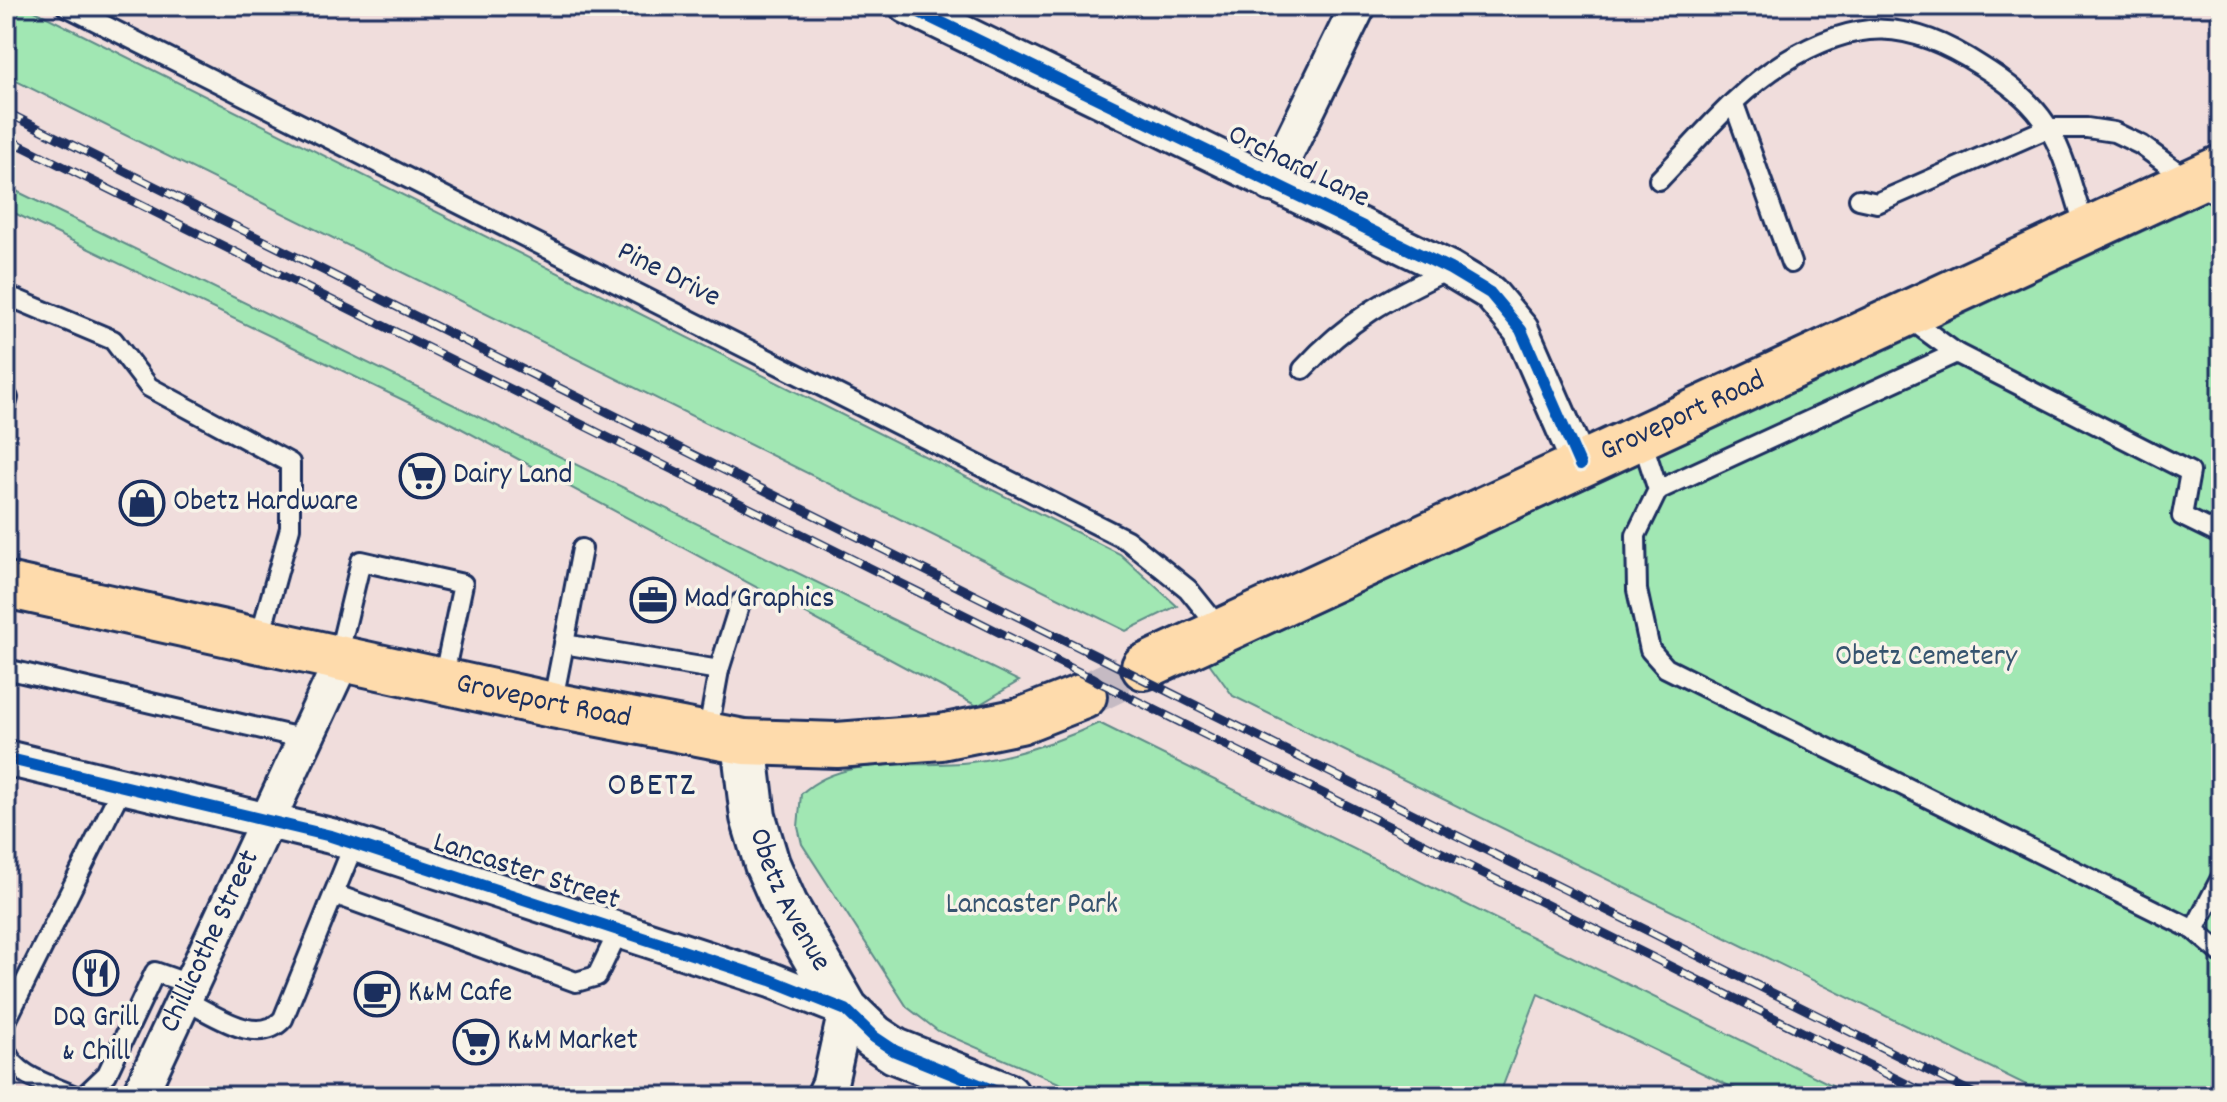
<svg xmlns="http://www.w3.org/2000/svg" width="2227" height="1102" font-family="Dekko,sans-serif">
<rect width="100%" height="100%" fill="#f0dddc"/>
<filter id="ink" filterUnits="userSpaceOnUse"><feTurbulence type="fractalNoise" baseFrequency=".0125" numOctaves="2"/><feDisplacementMap in="SourceGraphic" scale="16" xChannelSelector="R" yChannelSelector="G"/><feConvolveMatrix kernelMatrix="1 2 1 2 8 2 1 2 1" color-interpolation-filters="sRGB"/></filter>
<g filter="url(#ink)">
<g fill="#a1e7b3" stroke="#5e8b88" stroke-width="2">
<polygon points="6,6 25,6 1120,554 1177,606 1126,631 6,76"/>
<polygon points="6,186 1019,681 977,706 453,424 6,209"/>
<polygon points="2221,195 2221,1096 2049,1096 1233,696 1209,663"/>
<path d="M1099,723L1854,1096H1750L1538,994L1499,1096H1089L938,1031L907,1007L802,844L798,827L801,794C845,753 915,769 971,762C1017,756 1058,742 1099,723Z"/>
</g>
<g fill="none" stroke-linecap="round" stroke-linejoin="round">
<polyline stroke="#c5bac3" stroke-width="44" stroke-dasharray="44 22" stroke-linecap="butt" points="1084,696 1144,667"/>
<g stroke="#1b2f5e" stroke-width="24">
<g id="lane">
<polyline points="66,6 1127,540 1188,589 1221,630"/>
<polyline points="1734,104 1791,263"/>
<path d="M1659,180C1698,140 1736,92 1783,63C1857,17 1908,19 1981,66C2002,79 2026,97 2041,117C2065,148 2073,194 2086,230"/>
<polyline points="1859,199 1877,203 2048,128 2087,128 2114,132 2141,145 2191,182 2221,197"/>
<polyline points="6,295 113,340 149,387 290,463 290,528 259,640"/>
<polyline points="1907,317 1956,353 2190,472 2182,516 2221,535"/>
<path d="M1303,369C1348,320 1390,297 1450,269"/>
<polyline points="6,405 8,398"/>
<polyline points="1641,437 1658,490 1636,535 1637,590 1650,650 1666,668 2194,930 2221,953"/>
<polyline points="1658,490 1956,353"/>
<polyline points="564,644 582,549"/>
<polyline points="338,657 361,561 463,584 443,680"/>
<polyline points="6,669 305,739"/>
<polyline points="719,670 740,603"/>
<polyline points="552,705 564,644 719,670 707,736"/>
<polyline points="334,894 576,982 597,976 619,930"/>
<polyline points="2194,930 2221,878"/>
<path d="M184,1000C213,1013 257,1048 283,1019L354,844"/>
<polyline points="6,1021 123,785"/>
<path d="M6,1051C16,1077 51,1085 75,1096"/>
<polyline points="84,1096 107,1074 155,972 192,985"/>
</g>
</g>
<g stroke="#1b2f5e" stroke-width="40">
<g id="street">
<polyline points="907,6 1450,269 1490,293 1521,330 1580,465"/>
<polyline points="1271,184 1358,6"/>
<polyline points="6,758 331,836 771,980 846,1010 830,1083 824,1096"/>
<path id="s1" d="M139,1096L343,658"/>
</g>
</g>
<g stroke="#1b2f5e" stroke-width="50">
<g id="secondary">
<path id="s2" d="M744,742L753,817L767,864L785,905L846,1010L874,1037L895,1051L1007,1096"/>
</g>
</g>
<g stroke="#1b2f5e" stroke-width="50">
<g id="primary">
<path id="s3" d="M6,585L552,705L744,742L837,745L941,737L1020,721L1084,696"/>
<path id="s4" d="M1144,667L2221,168"/>
</g>
</g>
<use href="#lane" stroke="#f7f3e8" stroke-width="18"/>
<use href="#street" stroke="#f7f3e8" stroke-width="34"/>
<use href="#secondary" stroke="#f7f3e8" stroke-width="44"/>
<use href="#primary" stroke="#fedbac" stroke-width="44"/>
<g stroke="#1b2f5e" stroke-width="9">
<g id="rail">
<polyline points="6,112 1979,1096"/>
<polyline points="6,138 1931,1096"/>
</g>
</g>
<use href="#rail" stroke="#f7f3e8" stroke-width="6" stroke-dasharray="18" stroke-linecap="butt"/>
<g stroke="#f7f3e8" stroke-width="17">
<g id="cycleway">
<polyline points="907,6 1450,269 1490,293 1521,330 1580,465"/>
<polyline points="6,758 331,836 771,980 846,1010 874,1037 895,1051 1007,1096"/>
</g>
</g>
<use href="#cycleway" stroke="#0057b8" stroke-width="12"/>
</g>
</g>
<defs>
<g id="supermarket-ring" transform="scale(2.3)"><circle r="9.5" fill="#f7f3e8" stroke="#1b2f5e" stroke-width="1.5"/><path d="M-6-5.5h2.5l.6 2H6L4.5 2H-2.5L-4.4-4H-6ZM-1.5 3.2a1.3 1.3 0 1 0 .1 0ZM3 3.2a1.3 1.3 0 1 0 .1 0Z" fill="#1b2f5e"/></g>
<g id="shop-ring" transform="scale(2.3)"><circle r="9.5" fill="#f7f3e8" stroke="#1b2f5e" stroke-width="1.5"/><path d="M-5-2.5h2.3a2.7 3.5 0 0 1 5.4 0H5L5.5 6h-11ZM-1.5-2.5h3a1.5 2.3 0 0 0-3 0Z" fill="#1b2f5e"/></g>
<g id="office-ring" transform="scale(2.3)"><circle r="9.5" fill="#f7f3e8" stroke="#1b2f5e" stroke-width="1.5"/><path d="M-6-3h4V-5.5h4V-3h4V5H-6ZM-1-4.5V-3h2v-1.5ZM-6 0V1H6V0Z" fill="#1b2f5e"/></g>
<g id="restaurant-ring" transform="scale(2.3)"><circle r="9.5" fill="#f7f3e8" stroke="#1b2f5e" stroke-width="1.5"/><path d="M-5-6h1v4h1v-4h1v4h1v-4h1v5L-1.5 .5V6h-2V.5L-5-1ZM5-6V6H3V1.5H1.5Q1.5-4 5-6Z" fill="#1b2f5e"/></g>
<g id="cafe-ring" transform="scale(2.3)"><circle r="9.5" fill="#f7f3e8" stroke="#1b2f5e" stroke-width="1.5"/><path d="M-5.5-4.5H6V0H3Q3 3.5 0 3.5H-2.5Q-5.5 3.5-5.5 0ZM3-3.2v2h1.7v-2ZM-6 4.5H4V6H-6Z" fill="#1b2f5e"/></g>
</defs>
<g fill-rule="evenodd">
<use href="#supermarket-ring" x="422" y="476"/>
<use href="#shop-ring" x="142" y="503"/>
<use href="#office-ring" x="653" y="600"/>
<use href="#restaurant-ring" x="96" y="973"/>
<use href="#cafe-ring" x="377" y="994"/>
<use href="#supermarket-ring" x="476" y="1042"/>
</g>
<g text-anchor="middle" dominant-baseline="central" stroke-width="7" stroke-linejoin="round" paint-order="stroke">
<g font-size="30" fill="#1b2f5e" stroke="#f7f3e8">
<text transform="translate(1298 168) rotate(26)">Orchard Lane</text>
<text transform="translate(668 276) rotate(27)">Pine Drive</text>
<text stroke="none"><textPath href="#s4" startOffset="594">Groveport Road</textPath></text>
<text stroke="none"><textPath href="#s3" startOffset="550">Groveport Road</textPath></text>
<text transform="translate(526 873) rotate(18)">Lancaster Street</text>
<text stroke="none"><textPath href="#s2" startOffset="166">Obetz Avenue</textPath></text>
<text stroke="none"><textPath href="#s1" startOffset="170">Chillicothe Street</textPath></text>
</g>
<g font-size="30" fill="#1b2f5e" stroke="#f7f3e8" text-anchor="start">
<text x="453" y="476">Dairy Land</text>
<text x="173" y="503">Obetz Hardware</text>
<text x="684" y="600">Mad Graphics</text>
<text x="408" y="994">K&amp;M Cafe</text>
<text x="96" y="1019" text-anchor="middle">DQ Grill<tspan x="96" dy="34">&amp; Chill</tspan></text>
<text x="507" y="1042">K&amp;M Market</text>
</g>
<g font-size="30" fill="#36546f" stroke="#f7f3e8">
<text x="1926" y="658">Obetz Cemetery</text>
<text x="1032" y="906">Lancaster Park</text>
</g>
<g font-size="34" letter-spacing="2" fill="#1b2f5e" stroke="#f7f3e8">
<text x="652" y="787">OBETZ</text>
</g>
</g>
<rect width="2227" height="1102" fill="none" stroke="#f7f3e8" stroke-width="32"/>
<rect x="16" y="16" width="2195" height="1070" fill="none" stroke="#1b2f5e" stroke-width="3" filter="url(#ink)"/>
</svg>
